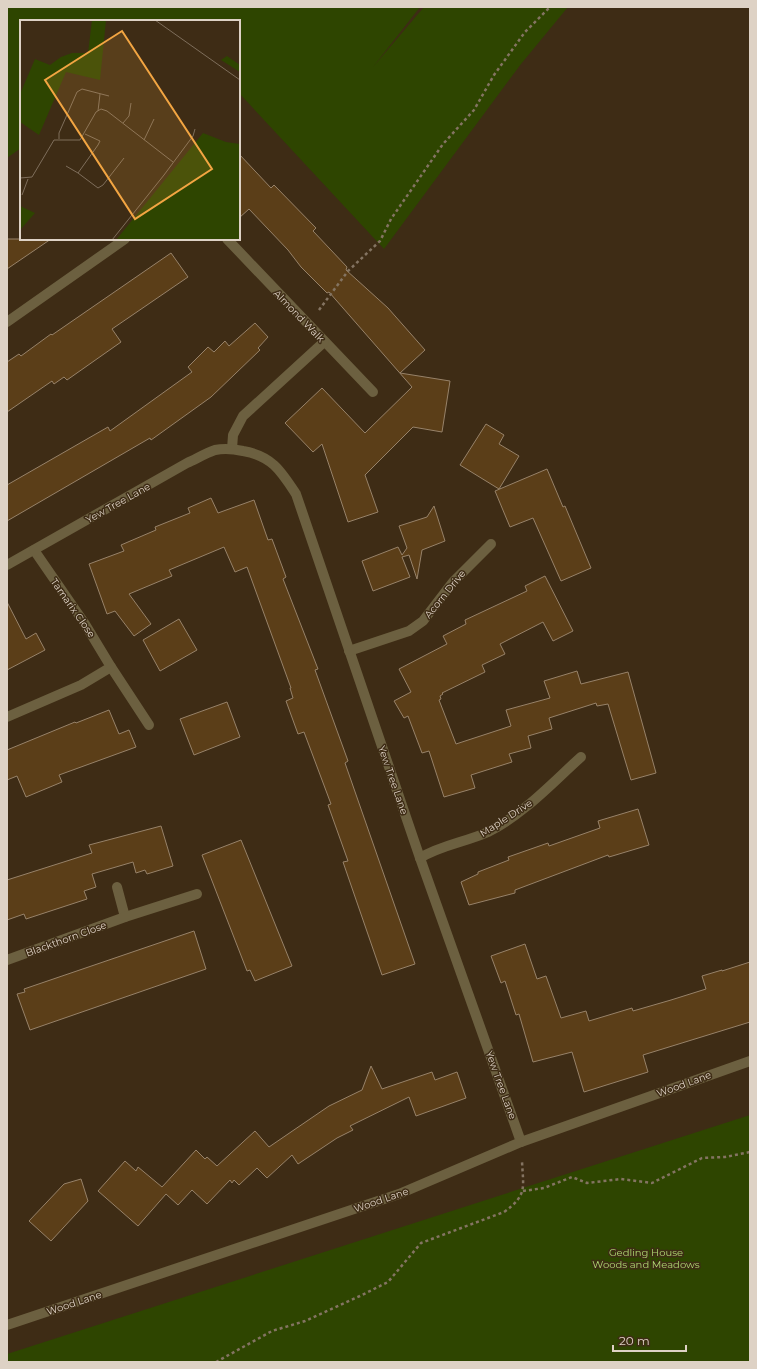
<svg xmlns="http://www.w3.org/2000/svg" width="757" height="1369" font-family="Montserrat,sans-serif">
<rect width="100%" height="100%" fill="#3e2c15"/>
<g fill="#2e4500">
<polygon points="7,7 420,7 373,67 424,7 568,7 521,64 384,249 239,93 239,21 21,21 21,148 7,158"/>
<polygon points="750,1115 750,1362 7,1362 7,1354"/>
</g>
<g fill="#5b3e18" stroke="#978269">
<polygon points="239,154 271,188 274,185 316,228 313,231 347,267 346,270 388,308 425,350 400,373 450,381 442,432 413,427 365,475 378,512 348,522 322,444 313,452 285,423 322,388 365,433 412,387 329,292 327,293 301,267 288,250 249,209 239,218"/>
<polygon points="7,239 51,239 7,269"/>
<polygon points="171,253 188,277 112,329 121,342 67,380 64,377 54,384 52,381 7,412 7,362 19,354 21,356 51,334 52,335"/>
<polygon points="255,323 268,337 258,348 260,350 211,397 151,440 150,438 7,521 7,485 108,427 110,431 192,372 188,367 208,347 214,352 225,341 229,346"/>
<polygon points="486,424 504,435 499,444 519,456 499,489 460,465"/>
<polygon points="547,469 563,507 565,506 591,568 561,581 533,518 510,527 495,491"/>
<polygon points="211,498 218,513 254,500 268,540 272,539 286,577 283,579 318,669 315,670 348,761 345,763 415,964 382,975 343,862 348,861 328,805 331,804 304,732 298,734 286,701 293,698 290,688 291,688 247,567 235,572 224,547 169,570 172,576 129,594 151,624 134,636 115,611 107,614 89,564 124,551 121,545 156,530 155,527 190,513 188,508"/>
<polygon points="434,506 445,541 422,550 417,579 409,555 402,557 410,577 373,591 362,561 398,547 402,555 407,548 399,526 427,517"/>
<polygon points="545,576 573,631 553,641 543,622 500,644 505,654 482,665 485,672 442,693 443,694 440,696 441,699 439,700 456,744 511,726 506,710 550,698 544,681 577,671 581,684 628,672 656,773 631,780 608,704 597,706 596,703 549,718 552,729 528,736 531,748 509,754 512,762 471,775 475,788 444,797 429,751 422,753 408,716 404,718 394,701 411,692 399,669 447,644 443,636 466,624 465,620 527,591 525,586"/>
<polygon points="7,602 26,639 36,633 45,650 7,670"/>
<polygon points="179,619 197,650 160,671 143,640"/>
<polygon points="227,702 240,737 194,755 180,719"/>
<polygon points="109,710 119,734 129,730 136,747 59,775 62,782 26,797 17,776 7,780 7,750 75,722 76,723"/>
<polygon points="638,809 649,845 609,857 608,855 515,890 515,893 469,905 461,882 478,874 478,872 509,860 508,857 548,843 549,846 600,828 598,821"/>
<polygon points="161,826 173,866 147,874 145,870 136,873 133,862 92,874 96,887 84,891 87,899 26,919 24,914 7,920 7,880 92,853 89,845"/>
<polygon points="241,840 292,966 255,981 250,970 247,971 202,855"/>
<polygon points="194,931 206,969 30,1030 17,994 25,992 24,989"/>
<polygon points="525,944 537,979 546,976 561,1018 586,1011 589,1021 632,1008 633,1011 671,1000 706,989 702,976 722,970 722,971 750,962 750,1022 643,1055 648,1072 584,1092 572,1052 533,1062 519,1014 516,1015 505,981 501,983 491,956"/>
<polygon points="371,1066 382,1089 432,1072 435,1080 457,1072 466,1098 416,1116 409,1097 350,1126 353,1130 337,1138 298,1164 292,1155 267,1178 257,1168 239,1185 234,1180 232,1183 230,1180 207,1204 192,1190 178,1205 166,1194 138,1226 98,1191 125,1161 136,1171 138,1167 162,1187 196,1150 205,1159 207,1157 217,1166 255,1131 269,1147 329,1106 362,1090"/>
<polygon points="81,1179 88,1201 51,1241 29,1221 64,1184"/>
</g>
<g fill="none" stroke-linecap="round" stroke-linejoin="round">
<g stroke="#847462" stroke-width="2.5" stroke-dasharray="3 3" stroke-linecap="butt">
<polyline points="319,310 348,271 380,241 391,219 443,144 474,110 494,75 525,32 550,7"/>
<polyline points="523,1191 544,1188 572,1177 587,1183 621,1179 652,1183 702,1158 725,1157 750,1152"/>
<path d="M216,1362L272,1331L305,1321L360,1296L388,1282L421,1243L504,1212C528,1195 523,1187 522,1161"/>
</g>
<g stroke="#6c6040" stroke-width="10">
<polyline points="227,239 373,392"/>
<polyline points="7,322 125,239"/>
<polyline points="232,449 233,435 243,416 324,342"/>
<path d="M7,565L187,463C196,459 206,453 215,450C224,448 234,449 243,451C272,456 281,471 296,494L420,858L521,1142"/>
<polyline points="349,651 409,631 423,621 453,582 491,544"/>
<polyline points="111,667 149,725"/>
<polyline points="7,717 81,685 111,667 85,624 34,550"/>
<path d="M420,858C441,845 466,842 488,832C524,814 552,783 581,757"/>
<polyline points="117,887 125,917"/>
<polyline points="7,960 125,917 197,894"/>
<polyline points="7,1325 399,1194 521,1142 750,1061"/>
</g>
</g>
<g text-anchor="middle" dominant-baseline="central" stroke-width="3" stroke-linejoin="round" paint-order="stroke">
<g font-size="10" fill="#ded2c5" stroke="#3e2c15">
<text transform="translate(299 316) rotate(46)">Almond Walk</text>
<text transform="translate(118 503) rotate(-29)">Yew Tree Lane</text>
<text transform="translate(445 594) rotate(-51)">Acorn Drive</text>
<text transform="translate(73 608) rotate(55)">Tamarix Close</text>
<text transform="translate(393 780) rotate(71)">Yew Tree Lane</text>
<text transform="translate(506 818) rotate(-33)">Maple Drive</text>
<text transform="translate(66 939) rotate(-20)">Blackthorn Close</text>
<text transform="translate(684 1084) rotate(-20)">Wood Lane</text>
<text transform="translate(501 1085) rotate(70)">Yew Tree Lane</text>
<text transform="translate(381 1200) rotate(-19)">Wood Lane</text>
<text transform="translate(74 1303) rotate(-18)">Wood Lane</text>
</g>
<g font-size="10" fill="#add871" stroke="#3e2c15">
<text x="646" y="1252">Gedling House<tspan x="646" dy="12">Woods and Meadows</tspan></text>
</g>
</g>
<g transform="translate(20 20)">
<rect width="220" height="220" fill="#3e2c15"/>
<path d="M72,0H86L80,60L46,52L19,115L0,102V74L15,39L30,45L41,37L52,33H68ZM207,36L220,45V52L201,40ZM183,113L206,122L220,124V220H96ZM0,186L15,193L0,210Z" fill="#2e4500"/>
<path fill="none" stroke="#7e6e5b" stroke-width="1" d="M135,0L220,60M78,91L80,74M103,103L109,96L111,83M39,119V113L57,72L62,69L89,76M124,120L134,99M46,146L58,153L78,125L80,121L65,114M58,153L78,168L83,165L104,138M0,158L12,157L34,120H60L76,92L81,89L87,91L153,142M2,175L8,159M92,220L144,155L173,116L175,109"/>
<path fill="#f2a542" fill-opacity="0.15" stroke="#f2a542" stroke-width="2" d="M102,11L192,149L115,199L25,60Z"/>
<rect width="220" height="220" fill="none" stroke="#ded2c5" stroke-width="2"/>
</g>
<rect width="757" height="1369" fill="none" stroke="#ded2c5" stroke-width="16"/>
<path d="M613 1345v6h73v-6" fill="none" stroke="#ded2c5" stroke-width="2"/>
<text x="619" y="1345" font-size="12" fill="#ded2c5" stroke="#3e2c15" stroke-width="3" paint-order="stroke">20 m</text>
</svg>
